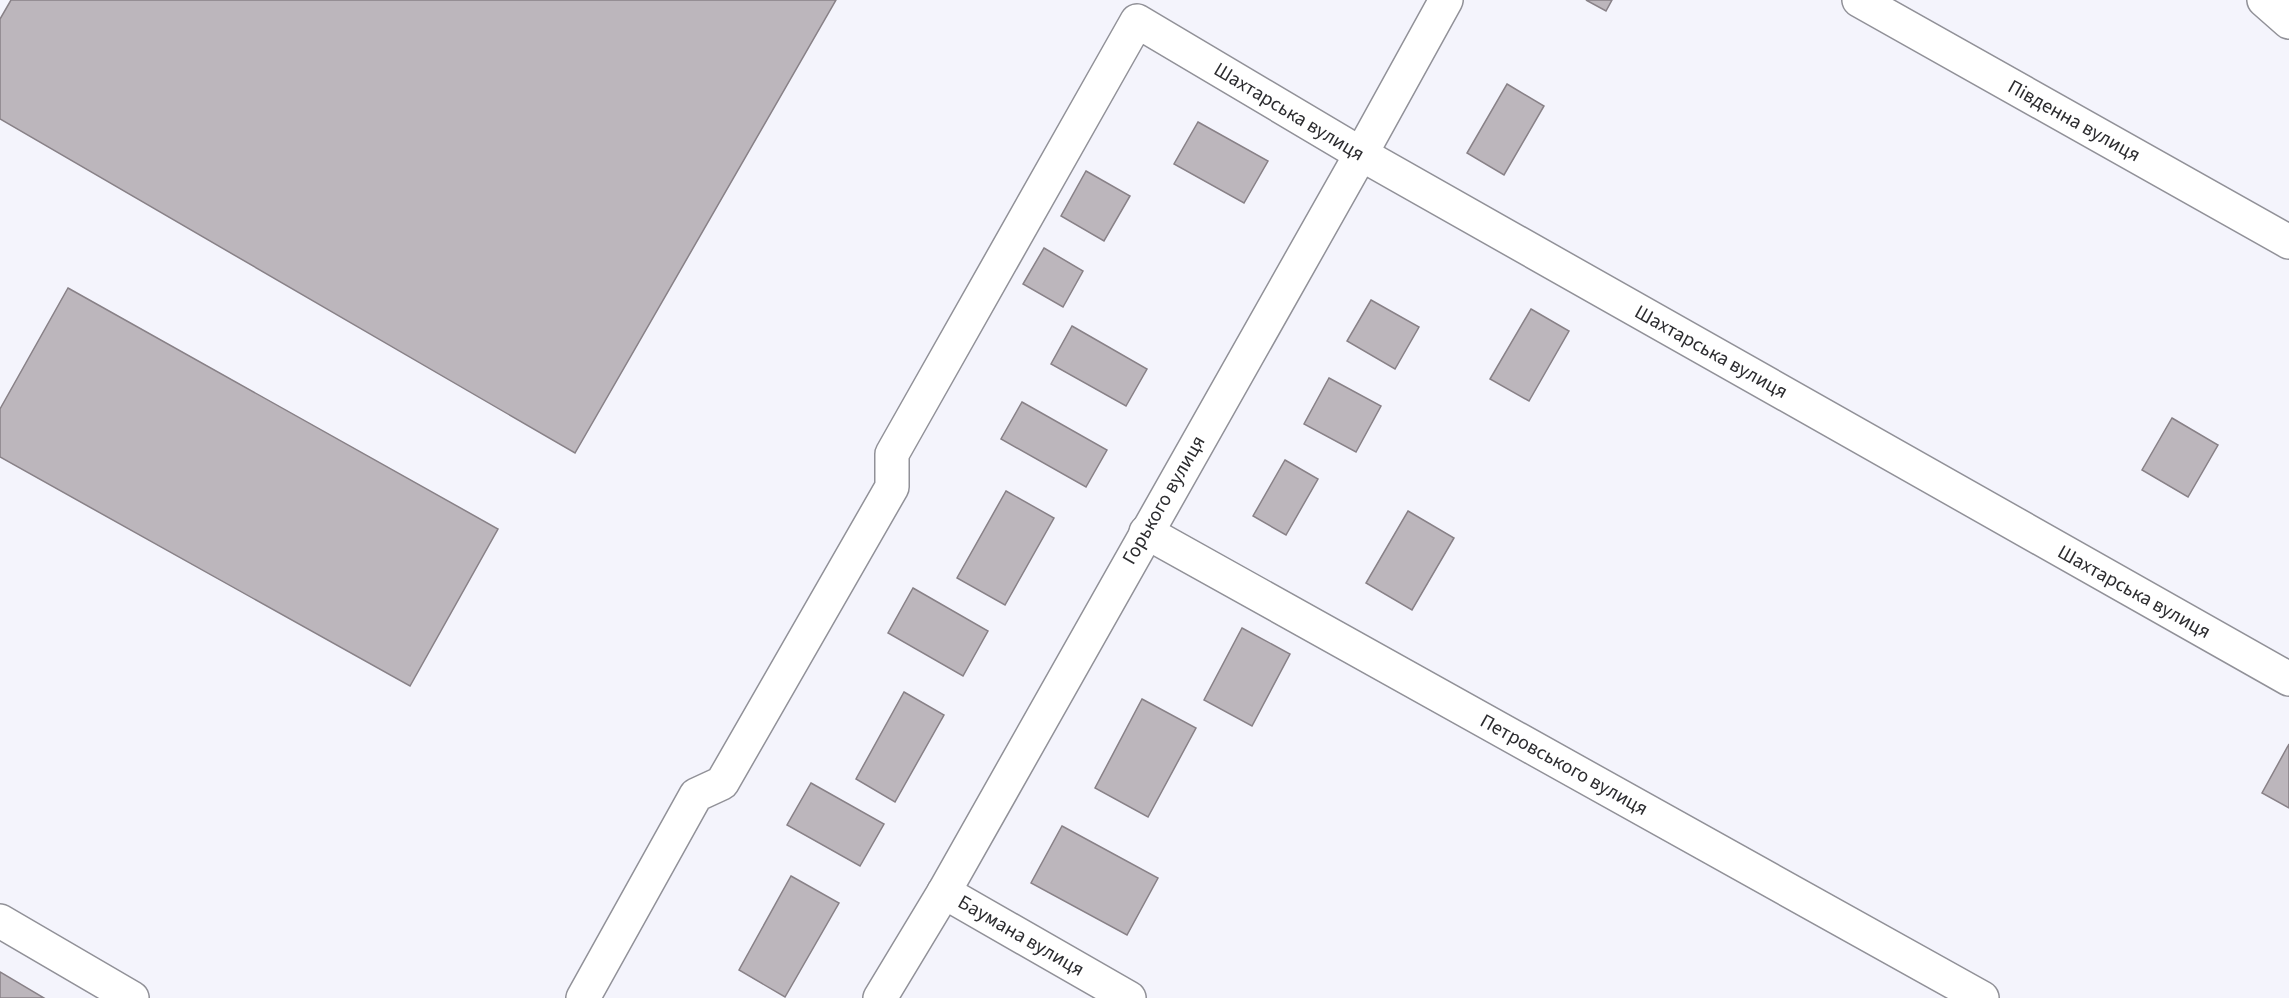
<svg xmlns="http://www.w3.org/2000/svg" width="2289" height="998" font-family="'Source Sans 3',sans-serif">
<rect width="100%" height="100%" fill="#f4f4fc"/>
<g fill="#bcb6bc" stroke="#888187" stroke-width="1.5">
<polygon points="11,0 836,0 575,453 0,119 0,19"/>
<polygon points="1586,0 1612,0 1606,11"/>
<polygon points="1507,84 1544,106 1504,175 1467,153"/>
<polygon points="1198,122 1268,161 1244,203 1174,164"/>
<polygon points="1086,171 1130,196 1104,241 1061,216"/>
<polygon points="1044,248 1083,271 1063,307 1023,284"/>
<polygon points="68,288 498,529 410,686 0,457 0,409"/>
<polygon points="1371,300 1419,327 1395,369 1347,341"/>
<polygon points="1531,309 1569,331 1529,401 1490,379"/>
<polygon points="1072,326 1147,369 1126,406 1051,364"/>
<polygon points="1329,378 1381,406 1356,452 1304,424"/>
<polygon points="1022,402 1107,450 1086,487 1001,439"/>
<polygon points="2172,418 2218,445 2188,497 2142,470"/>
<polygon points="1285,460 1318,479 1286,535 1253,516"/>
<polygon points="1006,491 1054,518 1005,605 957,578"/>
<polygon points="1408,511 1454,538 1412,610 1366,583"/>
<polygon points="913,588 988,631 963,676 888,633"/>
<polygon points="1242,628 1290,654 1252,726 1204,700"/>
<polygon points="904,692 944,715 895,802 856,779"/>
<polygon points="1142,699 1196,728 1148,817 1095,788"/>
<polygon points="2289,744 2289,808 2262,793"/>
<polygon points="811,783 884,824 860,866 787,825"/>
<polygon points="1062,826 1158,878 1127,935 1031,883"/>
<polygon points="791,876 839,903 785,997 739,970"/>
<polygon points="0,972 44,998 0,998"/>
</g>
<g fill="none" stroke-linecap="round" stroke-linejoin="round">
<g stroke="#919198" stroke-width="36">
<g id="minor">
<polyline points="1859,0 2289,242"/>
<polyline points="2264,0 2289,22"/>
<polyline points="1146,532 1982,998"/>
<polyline points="944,892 1129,998"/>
<polyline points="0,921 132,998"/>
<polyline points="583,998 696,795 722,783 892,487 892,454 1137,21 1361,154 2289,679"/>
<polyline points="880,998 944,892 1361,154 1446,0"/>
</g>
</g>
<use href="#minor" stroke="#fff" stroke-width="33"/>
</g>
<g text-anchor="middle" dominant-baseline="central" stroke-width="6" stroke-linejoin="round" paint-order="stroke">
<g font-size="20" fill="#2c2c2f" stroke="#fff">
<text transform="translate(1289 112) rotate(31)">Шахтарська вулиця</text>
<text transform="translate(2074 121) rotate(29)">Південна вулиця</text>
<text transform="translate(1711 352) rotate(29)">Шахтарська вулиця</text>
<text transform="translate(1164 500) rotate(-60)">Горького вулиця</text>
<text transform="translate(2134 592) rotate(29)">Шахтарська вулиця</text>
<text transform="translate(1564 765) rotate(29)">Петровського вулиця</text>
<text transform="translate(1021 936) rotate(30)">Баумана вулиця</text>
</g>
</g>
</svg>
